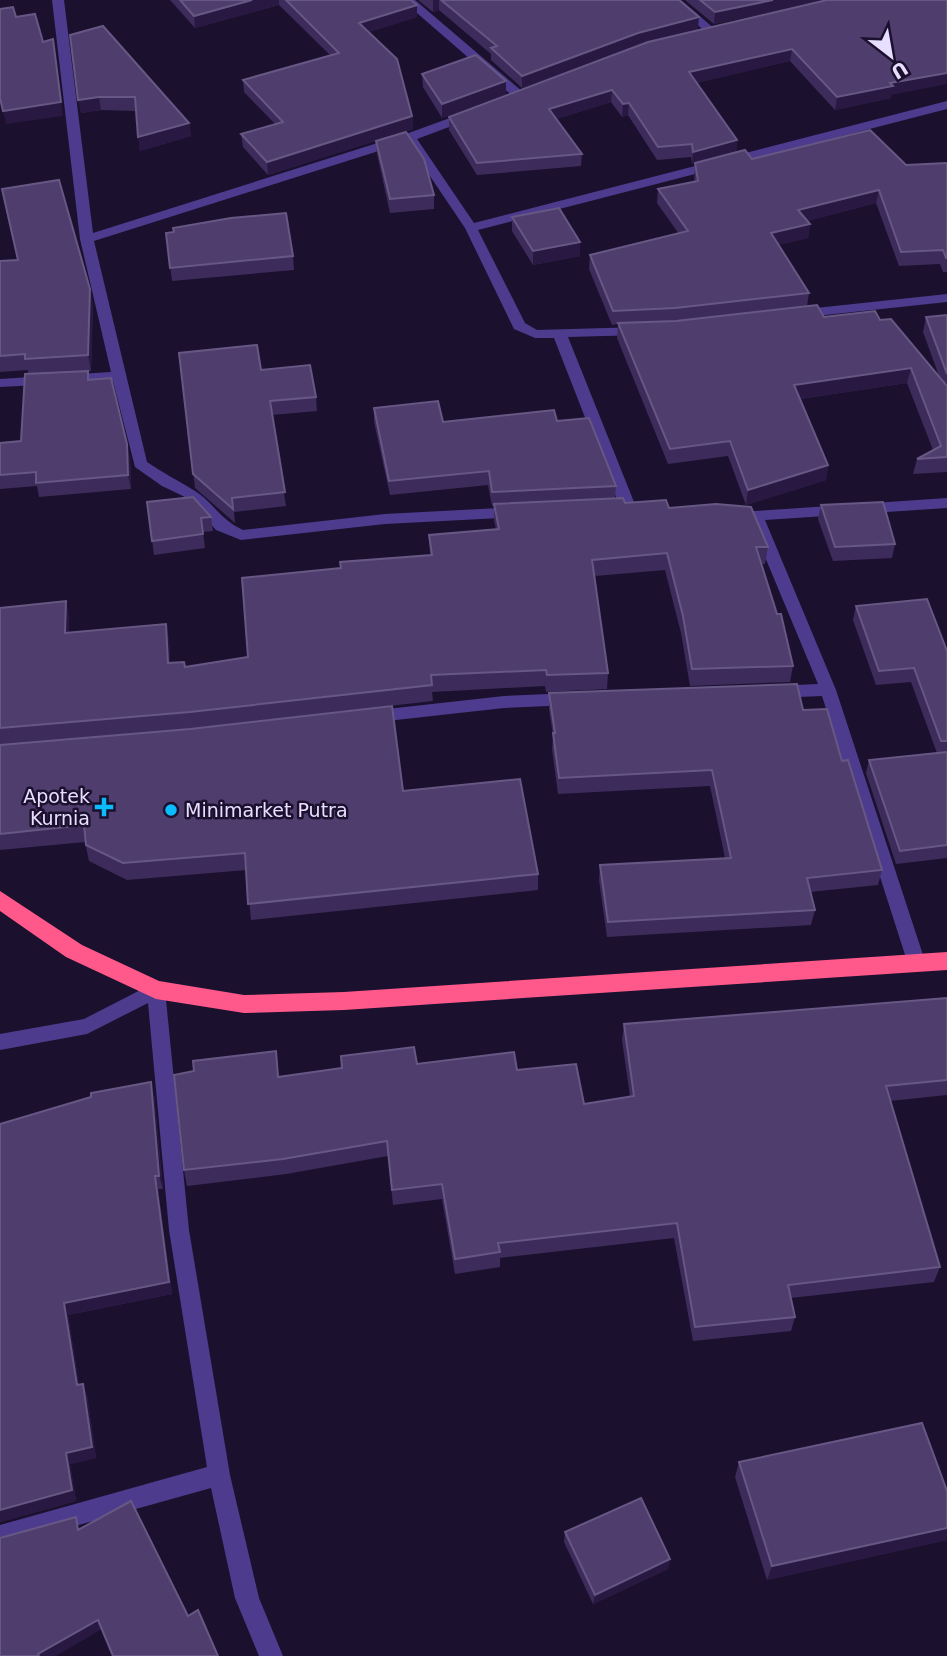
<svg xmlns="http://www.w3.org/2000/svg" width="947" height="1656" font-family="'DejaVu Sans',sans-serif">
<rect width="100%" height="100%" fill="#1b112e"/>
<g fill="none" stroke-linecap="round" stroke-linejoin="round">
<g fill="#4d3c8d" fill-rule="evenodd">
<path d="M52,0H64L93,233L406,134L469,111L475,115L473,118L417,139L474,223L947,101V109L478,230L525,323L537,330L641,327L648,331L641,335L568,337L636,507L628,512L620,507L554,338H535L514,329L465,228L407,142L94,241L147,462C163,473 179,481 195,491C214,503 219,519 243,530L385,514L518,507L526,512L518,517L385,524L241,540L216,530L187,498L162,486L135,467L113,381L0,387V379L111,372L80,239Z"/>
<polygon points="402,0 415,0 524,93 524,99 516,99"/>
<polygon points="668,0 681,0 717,31 707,33"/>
<polygon points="947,294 947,302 797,318 790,314 797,310"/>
<polygon points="947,498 947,508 765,520 836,690 926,964 924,969 917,972 910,969 908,964 822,696 774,698 766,692 774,686 818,684 750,521 731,519 723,514 731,509 756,511"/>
<polygon points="571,693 579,699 571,705 504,708 369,723 361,717 369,711 504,696"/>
<polygon points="156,982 163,985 165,990 189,1230 230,1475 259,1598 283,1656 259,1656 235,1598 211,1488 0,1547 0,1525 207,1467 169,1230 148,1003 87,1034 0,1050 0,1034 84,1019"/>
</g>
<polygon fill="#ff598b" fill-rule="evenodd" points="0,891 82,945 159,981 244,995 344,992 947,952 947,970 344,1010 244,1013 156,999 66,957 0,911"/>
</g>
<g fill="#3d2b5b">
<polygon points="170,0 411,0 417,17 369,32 412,116 413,129 268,175 243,147 241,134 275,124 244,92 243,80 330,55 279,5 195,28"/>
<polygon points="418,0 679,0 698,29 653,41 818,2 714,24 685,0 947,0 891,95 891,98 835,110 790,61 696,83 737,140 736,153 692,164 691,157 657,160 628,115 622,117 611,102 556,119 582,154 581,166 477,175 449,130 449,117 645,43 522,88 491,60 491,54 439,10 433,12"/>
<polygon points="70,35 189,123 191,136 140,151 136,111 101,110 81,113"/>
<polygon points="422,74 506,94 442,118 423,87"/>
<polygon points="376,141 434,195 434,209 390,213 377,154"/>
<polygon points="752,159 906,165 947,163 947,272 943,272 940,264 899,266 876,203 807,221 810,224 808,238 778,245 809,293 807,306 824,317 880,320 939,376 923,332 926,317 947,315 947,472 913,474 917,459 933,450 907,383 800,399 828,465 826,480 746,505 728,456 668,464 617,338 618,324 612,325 589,269 590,255 679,234 657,203 658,189 694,182 695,163"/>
<polygon points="512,217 580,256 533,265 512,231"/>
<polygon points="173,228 293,256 294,270 172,281 166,233 173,232"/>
<polygon points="0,261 93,305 91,371 81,371 90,380 130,458 131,489 39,497 37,486 0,489 0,443 21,441 28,374 28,370 0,372"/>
<polygon points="179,353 261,370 316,397 317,411 272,415 286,506 234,512 235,523 195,488"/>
<polygon points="374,408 443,422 557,421 616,486 615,498 625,503 669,508 768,547 765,564 761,564 793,666 790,682 690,686 681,633 665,570 595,576 608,673 607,689 546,692 545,686 432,692 433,701 193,728 403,791 538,874 538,890 251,920 246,870 127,880 89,861 85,842 0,850 0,608 66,601 69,618 69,633 166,624 169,641 170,663 185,667 248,657 341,568 430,555 429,535 496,529 494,521 494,506 492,506 488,485 390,495 374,422"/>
<polygon points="147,502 211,517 213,531 203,532 205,548 154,555"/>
<polygon points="821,505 895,544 892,558 833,561 818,519"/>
<polygon points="856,606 947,651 947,858 896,864 866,773 869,760 937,753 911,682 876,685 853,620"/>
<polygon points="549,693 803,710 842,761 882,870 878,885 810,892 815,910 811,925 607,937 599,880 600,865 725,858 710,786 558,794 552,749 553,736 549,709"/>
<polygon points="947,998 947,1095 890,1101 940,1267 934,1282 791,1298 795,1317 791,1331 693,1341 674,1238 500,1258 500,1267 455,1274 442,1199 393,1205 388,1156 286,1174 187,1186 184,1170 194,1071 276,1051 279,1077 417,1064 517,1070 584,1104 630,1096 622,1040 624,1024"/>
<polygon points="154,1095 163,1189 158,1189 172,1294 68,1315 79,1385 87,1395 96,1458 70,1464 76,1501 0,1522 0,1124"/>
<polygon points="739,1462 947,1491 947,1540 767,1580 735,1477"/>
<polygon points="565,1532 670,1559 668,1569 593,1604 564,1542"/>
</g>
<g fill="#281842">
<polygon points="252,0 279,0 279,5 195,28 194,16"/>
<polygon points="433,0 439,0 439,10 433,12"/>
<polygon points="773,0 827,0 714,24 715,12"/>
<polygon points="417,5 417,17 360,35 359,23"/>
<polygon points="699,17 698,29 637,46 522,88 522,76 638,33"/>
<polygon points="53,39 63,116 6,124 3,111"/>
<polygon points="792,49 790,61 688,85 689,72"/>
<polygon points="947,73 947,84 891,95 891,98 835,110 837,97 890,83"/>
<polygon points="506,81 506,94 442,118 442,104"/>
<polygon points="612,90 611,102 549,121 549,109"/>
<polygon points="99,97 101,110 81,113 78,100"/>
<polygon points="629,103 628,115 622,117 623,104"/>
<polygon points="412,116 413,129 268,175 267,162"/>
<polygon points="189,123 191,136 140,151 138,137"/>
<polygon points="737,140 736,153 692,164 693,152"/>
<polygon points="879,190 876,203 796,224 798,210"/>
<polygon points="810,224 808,238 769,247 771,233"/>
<polygon points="580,242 580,256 533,265 533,251"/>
<polygon points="90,289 93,305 91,371 88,355"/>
<polygon points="911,368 907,383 792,400 794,385"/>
<polygon points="127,444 130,458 131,489 128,475"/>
<polygon points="828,465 826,480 746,505 748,490"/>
<polygon points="66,601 69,618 69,650 65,633"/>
<polygon points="166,624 169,641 171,680 168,663"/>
<polygon points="151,1082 154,1095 163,1189 159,1176"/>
<polygon points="155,1176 158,1189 172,1294 68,1315 81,1397 77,1385 64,1303"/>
<polygon points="83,1384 87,1395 96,1458 70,1464 76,1501 0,1522 0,1510 66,1453"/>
<polygon points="947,1528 947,1540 767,1580 772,1566"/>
<polygon points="670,1559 668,1569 593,1604 595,1595"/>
<polygon points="98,1620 102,1629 56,1656 39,1656 38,1654"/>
</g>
<g fill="#4f3e6d" stroke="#675784" stroke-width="2">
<polygon points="180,0 252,0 194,16"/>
<polygon points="286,0 411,0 417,5 359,23 397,59 412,116 267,162 241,134 283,122 243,80 339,53"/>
<polygon points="441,0 679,0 699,17 638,33 522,76 491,48 497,46"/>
<polygon points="700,0 773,0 715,12"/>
<polygon points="827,0 947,0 947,73 890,83 893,86 837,97 792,49 689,72 737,140 693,152 692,144 658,147 629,103 623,104 612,90 549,109 582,154 477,163 449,117 648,42"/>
<polygon points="13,7 16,17 35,14 43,42 53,39 61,102 3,111 0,98 0,9"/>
<polygon points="103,26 189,123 138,137 135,97 99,97 78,100 70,35"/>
<polygon points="476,55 506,81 442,104 422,74"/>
<polygon points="870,130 906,165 947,163 947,258 946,258 943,250 901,252 879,190 798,210 810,224 771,233 809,293 675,308 613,311 590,255 688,231 658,189 698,181 695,163 745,150 752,159"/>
<polygon points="406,132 424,159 434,195 390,199 376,141"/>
<polygon points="59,180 90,289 88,355 25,359 25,354 0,356 0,261 18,260 2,189"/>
<polygon points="559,208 580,242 533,251 512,217"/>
<polygon points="286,213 293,256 170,268 166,233 174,232 173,228 231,218"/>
<polygon points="817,305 824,317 875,311 880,320 891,319 947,386 947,457 917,459 941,446 911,368 794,385 828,465 748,490 730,441 670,449 618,323 676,321"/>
<polygon points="947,315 947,374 926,317"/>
<polygon points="257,345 261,370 310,365 316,397 270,401 285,492 232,498 233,509 193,474 179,353"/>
<polygon points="88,371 88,380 111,378 127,444 128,475 36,483 36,472 0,475 0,443 21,441 25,374"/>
<polygon points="438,401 443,422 554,410 557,421 589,418 616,486 492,492 489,471 389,481 374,408"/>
<polygon points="193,497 211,517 201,518 203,534 152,541 147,502"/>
<polygon points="623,498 625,503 666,500 669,508 716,504 751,507 768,547 756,547 777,614 781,614 793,666 692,669 683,616 667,553 592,560 608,673 547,675 546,670 431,675 432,685 190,712 0,728 0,608 66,601 65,633 166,624 168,663 184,662 185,667 248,657 242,578 341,568 340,562 432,555 429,535 499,529 494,504"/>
<polygon points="883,502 895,544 835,547 821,505"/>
<polygon points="927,599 947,651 947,741 941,741 914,668 879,671 856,606"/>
<polygon points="797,684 803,710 827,709 842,761 848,760 882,870 807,878 815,910 608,922 600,865 731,858 712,770 559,778 553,733 555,733 549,693"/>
<polygon points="392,706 403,791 520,779 538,874 248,904 245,853 123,863 86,845 84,825 0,834 0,745 190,729"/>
<polygon points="947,752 947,845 900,851 869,760"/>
<polygon points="947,998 947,1080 886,1086 940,1267 788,1285 795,1317 695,1327 677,1223 498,1243 500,1252 455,1259 442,1184 392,1190 387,1141 283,1159 184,1170 174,1075 194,1071 193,1061 276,1051 278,1077 342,1068 341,1056 414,1047 417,1064 514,1052 517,1070 576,1064 584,1104 634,1096 624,1024"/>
<polygon points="151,1082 159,1176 155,1176 169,1282 64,1303 77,1385 83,1384 92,1447 66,1453 72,1490 0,1510 0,1124 91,1097 91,1093"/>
<polygon points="922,1423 947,1491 947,1528 772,1566 739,1462"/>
<polygon points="641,1498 670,1559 595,1595 565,1532"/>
<polygon points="131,1501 188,1616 198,1610 218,1656 113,1656 98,1620 38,1654 39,1656 0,1656 0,1538 76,1517 78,1530"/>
</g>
<g fill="#0abbff" stroke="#1b112e" stroke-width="2.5">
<path d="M100.5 796.5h7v7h7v7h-7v7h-7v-7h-7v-7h7z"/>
<circle cx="171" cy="810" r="7"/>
</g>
<g text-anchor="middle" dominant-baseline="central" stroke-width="5" stroke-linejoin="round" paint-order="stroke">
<g font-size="19" fill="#e8deff" stroke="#1b112e" text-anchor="end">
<text x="90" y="796">Apotek<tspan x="90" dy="22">Kurnia</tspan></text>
<text x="185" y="810" text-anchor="start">Minimarket Putra</text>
</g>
</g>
<g transform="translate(891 56) rotate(149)" stroke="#1b112e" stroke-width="5" paint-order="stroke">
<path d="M0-5L12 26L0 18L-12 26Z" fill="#e8deff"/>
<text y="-10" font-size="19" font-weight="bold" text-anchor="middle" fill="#e8deff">U</text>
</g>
</svg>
